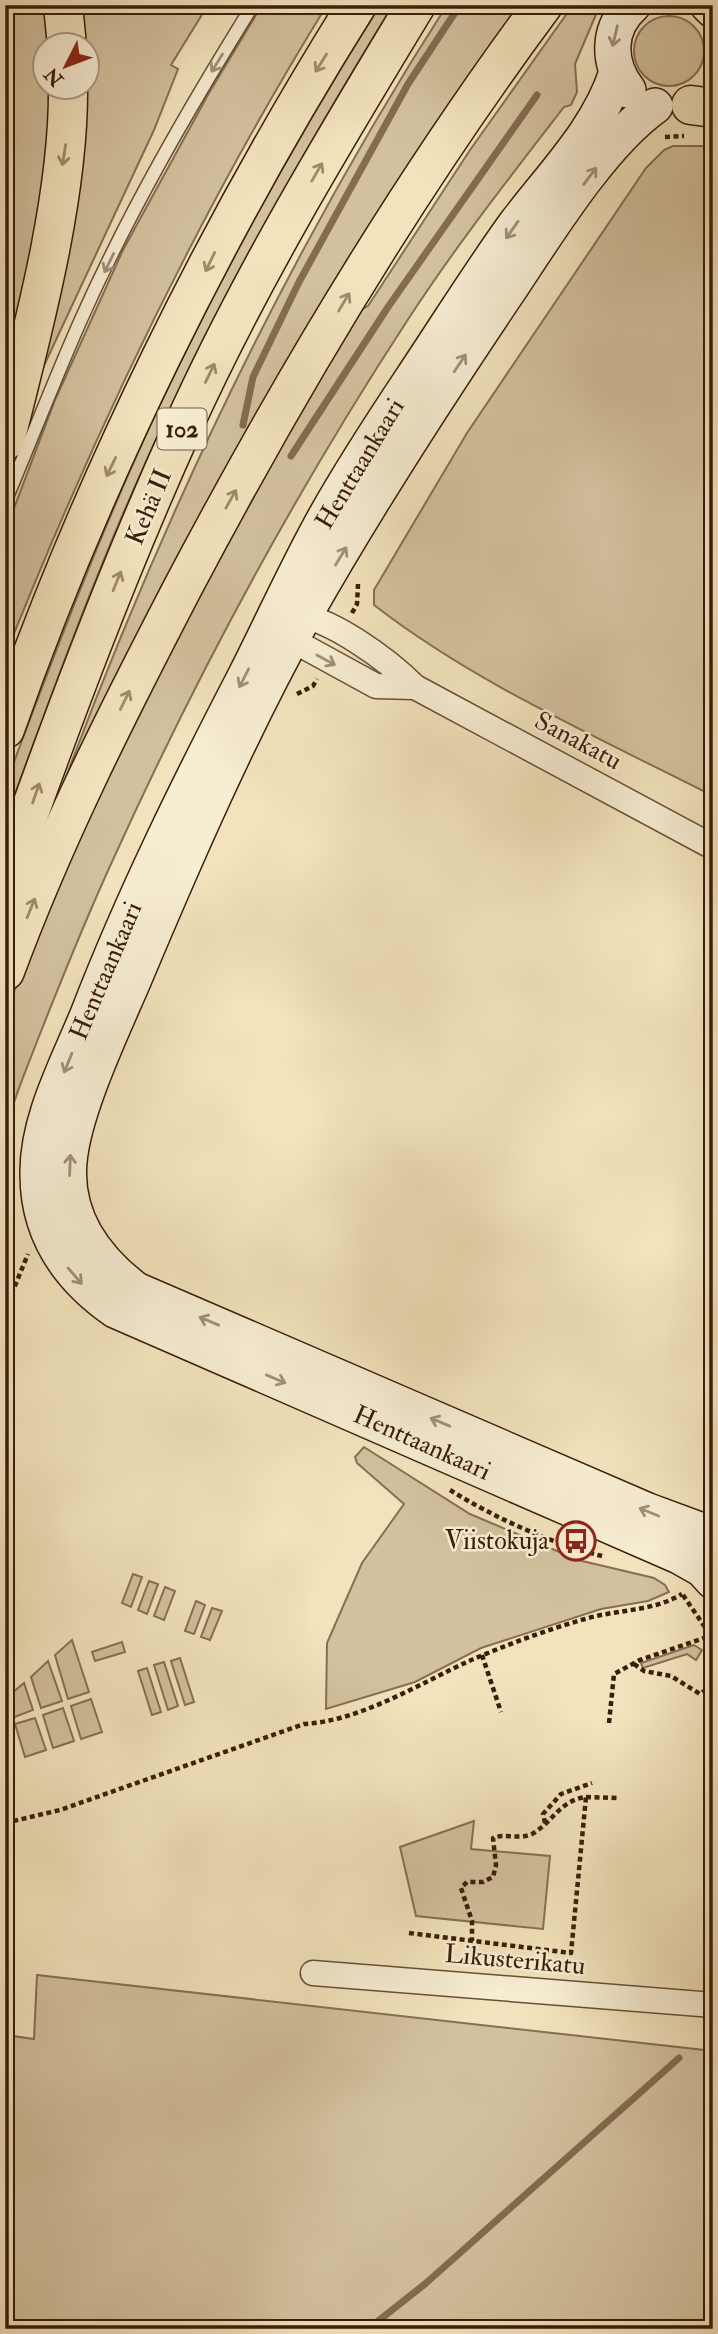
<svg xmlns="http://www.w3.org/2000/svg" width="718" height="2334" font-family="'IM FELL Double Pica',serif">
<rect width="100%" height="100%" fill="#f2e3bc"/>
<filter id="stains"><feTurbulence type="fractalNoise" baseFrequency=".00286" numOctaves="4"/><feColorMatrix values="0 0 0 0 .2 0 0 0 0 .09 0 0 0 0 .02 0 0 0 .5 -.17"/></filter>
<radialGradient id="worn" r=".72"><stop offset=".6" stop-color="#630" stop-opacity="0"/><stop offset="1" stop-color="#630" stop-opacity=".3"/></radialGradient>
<g fill="#d3c19e" stroke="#866f54" stroke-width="2">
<polygon points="5,5 48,5 52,45 46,46 46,88 53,88 52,161 5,380"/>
<polygon points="77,5 198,5 203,13 171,65 178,69 154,130 41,372 80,88 88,88 88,46 80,45"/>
<path d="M262,5H327C199,212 95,430 5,656V532L55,400L123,250L209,93Z"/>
<path d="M380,5H393C292,169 199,337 123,514C80,615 43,718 5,821V788L18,751C59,642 101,533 149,428C217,282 294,141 380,5Z"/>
<path d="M447,5H529L60,793C162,517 288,253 447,5Z"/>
<path d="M573,5H600L575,64L577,92L571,105L564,107C510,177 455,247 407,321C294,494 196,676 111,864C84,923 60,983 36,1044C25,1073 12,1102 5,1133V1016L37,930L137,709L304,405L362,309L368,306L470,150Z"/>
<circle cx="669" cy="51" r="35"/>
<path d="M673,146H713V796C598,737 476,684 374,605V590L467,433L646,168L664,150Z"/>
<polygon points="364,1447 470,1514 578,1560 654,1578 665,1585 669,1592 648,1601 601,1609 481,1648 415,1682 326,1709 327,1643 362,1563 404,1504 357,1463 355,1457"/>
<polygon points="133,1574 142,1577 131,1607 122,1603"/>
<polygon points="149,1581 158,1584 147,1614 138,1610"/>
<polygon points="165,1587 175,1591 164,1620 154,1616"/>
<polygon points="196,1601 205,1605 194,1634 185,1631"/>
<polygon points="212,1608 222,1611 210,1640 201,1637"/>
<polygon points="72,1640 89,1692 68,1699 55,1655"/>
<polygon points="122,1642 125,1652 95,1661 92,1652"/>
<polygon points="694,1645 702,1650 696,1660 687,1654 643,1668 641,1663"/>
<polygon points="180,1658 194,1702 185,1705 171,1661"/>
<polygon points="48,1661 62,1701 41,1708 31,1677"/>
<polygon points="164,1662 178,1706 168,1710 154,1665"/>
<polygon points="147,1668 161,1712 152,1715 138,1671"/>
<polygon points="24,1683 33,1710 12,1718 6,1698"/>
<polygon points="91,1699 102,1732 81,1739 71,1706"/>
<polygon points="63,1708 74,1741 53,1748 43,1715"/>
<polygon points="35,1718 46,1750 25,1757 15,1724"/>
<polygon points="474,1821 471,1849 550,1856 543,1929 416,1916 400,1847"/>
<polygon points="37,1975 713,2051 709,2161 713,2162 713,2329 5,2329 5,2035 34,2039"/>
</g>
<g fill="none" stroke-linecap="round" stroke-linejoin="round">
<g stroke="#836c50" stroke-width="7">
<polyline points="243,425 253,377 299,282 408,84 460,5"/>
<polyline points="291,456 388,307 537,95"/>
<polyline points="368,2329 425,2284 679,2058"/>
</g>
<g stroke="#684e36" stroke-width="15">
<path id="service" d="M5,502C30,443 53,383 79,324C128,213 189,108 253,5"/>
</g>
<g stroke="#684e36" stroke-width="27">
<g id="minor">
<path d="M290,615C326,613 390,662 415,687L713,847"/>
<polyline points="283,628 292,640 376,686 415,687"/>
<polyline points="313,1973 713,2005"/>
</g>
</g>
<g stroke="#3a1d09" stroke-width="38">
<g id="secondary">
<polyline points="708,5 713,10"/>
<path d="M617,72C599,130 551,177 515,225C479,275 446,328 412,379C382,424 352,470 325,518C296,570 272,624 245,677C188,787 134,896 89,1012C69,1062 37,1119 38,1174C38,1233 68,1277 115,1310L679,1556L702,1569L713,1581"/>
<path d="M628,90C607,63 607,28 633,5"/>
<path d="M655,106C600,145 545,236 506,294C436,398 367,504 305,614C240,731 185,857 133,981C112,1030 73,1111 69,1162C64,1216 95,1259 136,1290L648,1511L713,1535"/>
</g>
</g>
<g stroke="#3a1d09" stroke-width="41">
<g id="trunk">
<polyline points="63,5 67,46"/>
<polyline points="691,105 713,108"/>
<path d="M5,441C32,333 69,198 68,88"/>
<path d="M5,729C92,480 217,228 357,5"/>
<path d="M5,881C59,728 116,575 183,427C249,281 333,142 416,5"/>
<path d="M5,971C54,838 118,712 183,587C289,386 407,188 543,5"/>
</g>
</g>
<g stroke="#3a1d09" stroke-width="4.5" stroke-dasharray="5 3.5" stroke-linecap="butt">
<polyline points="205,5 210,13"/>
<polyline points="665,137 684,136"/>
<polyline points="352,613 357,604 358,584"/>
<polyline points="297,694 313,686 317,679"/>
<polyline points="5,1310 28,1254"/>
<path d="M450,1490C495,1518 550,1543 602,1556"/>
<polyline points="683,1595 713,1639"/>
<polyline points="482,1655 501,1712"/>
<polyline points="634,1664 644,1671 671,1676 700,1694 713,1685"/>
<polyline points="609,1723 614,1674 640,1660 710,1636"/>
<polyline points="586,1797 618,1798"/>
<path d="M5,1823L60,1810L304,1724C360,1721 419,1684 469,1661C506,1645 546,1630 585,1619C618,1609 652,1612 682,1594"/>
<polyline points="545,1823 543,1814 561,1794 592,1783"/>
<path d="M409,1933L571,1953L586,1797C560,1800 553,1822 532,1834C519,1840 505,1833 493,1838L496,1865L493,1877L483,1882H467L461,1888L472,1921V1941"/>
<polyline points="709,2329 713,2293"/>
</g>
<use href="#service" stroke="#f7edd3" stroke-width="12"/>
<use href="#minor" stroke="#f7edd3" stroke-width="24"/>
<use href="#secondary" stroke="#f7edd3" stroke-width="35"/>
<use href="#trunk" stroke="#f2e3bc" stroke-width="38"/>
</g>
<defs><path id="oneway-shaft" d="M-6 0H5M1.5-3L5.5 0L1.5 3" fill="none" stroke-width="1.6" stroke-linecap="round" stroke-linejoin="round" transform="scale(1.75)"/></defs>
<g stroke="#a28f78">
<use href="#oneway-shaft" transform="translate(615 36) rotate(103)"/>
<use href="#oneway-shaft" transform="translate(217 63) rotate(122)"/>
<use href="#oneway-shaft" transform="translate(590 176) rotate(-53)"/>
<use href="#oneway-shaft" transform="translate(512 230) rotate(125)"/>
<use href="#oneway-shaft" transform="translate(109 263) rotate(116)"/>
<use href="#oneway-shaft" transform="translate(460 363) rotate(-56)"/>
<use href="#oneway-shaft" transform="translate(341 556) rotate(-59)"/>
<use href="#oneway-shaft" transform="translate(326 660) rotate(29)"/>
<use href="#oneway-shaft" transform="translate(244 678) rotate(117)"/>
<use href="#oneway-shaft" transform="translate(68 1063) rotate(112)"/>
<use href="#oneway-shaft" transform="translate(70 1165) rotate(-88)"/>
<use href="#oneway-shaft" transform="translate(75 1276) rotate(49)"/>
<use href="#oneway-shaft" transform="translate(209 1321) rotate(-157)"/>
<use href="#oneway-shaft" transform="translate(276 1379) rotate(23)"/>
<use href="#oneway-shaft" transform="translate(440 1422) rotate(-157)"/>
<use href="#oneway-shaft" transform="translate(649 1512) rotate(-158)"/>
</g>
<g stroke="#9f8a6b">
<use href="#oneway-shaft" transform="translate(321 63) rotate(122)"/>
<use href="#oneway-shaft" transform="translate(64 155) rotate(99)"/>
<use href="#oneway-shaft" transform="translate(317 172) rotate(-60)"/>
<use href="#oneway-shaft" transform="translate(210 262) rotate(116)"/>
<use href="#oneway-shaft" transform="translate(344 302) rotate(-59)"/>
<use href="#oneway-shaft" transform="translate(210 373) rotate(-64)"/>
<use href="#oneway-shaft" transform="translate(111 467) rotate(116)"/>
<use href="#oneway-shaft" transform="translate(231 499) rotate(-61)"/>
<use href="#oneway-shaft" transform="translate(117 581) rotate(-68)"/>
<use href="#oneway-shaft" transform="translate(125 700) rotate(-64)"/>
<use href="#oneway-shaft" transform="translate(36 793) rotate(-71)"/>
<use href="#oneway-shaft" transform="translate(31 908) rotate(-68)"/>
</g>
<defs>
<g id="bus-ring" transform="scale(2.0125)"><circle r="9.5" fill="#f7edd3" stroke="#8f2418" stroke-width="1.5"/><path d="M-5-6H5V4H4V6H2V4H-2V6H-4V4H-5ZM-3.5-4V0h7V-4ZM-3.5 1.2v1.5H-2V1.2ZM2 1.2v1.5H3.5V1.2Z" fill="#8f2418"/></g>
</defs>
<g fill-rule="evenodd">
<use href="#bus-ring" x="576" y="1541"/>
</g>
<g text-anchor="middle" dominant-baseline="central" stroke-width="5" stroke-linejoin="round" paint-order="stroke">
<rect fill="#f7edd3" stroke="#735b46" stroke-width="2" x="157.5" y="408.5" width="49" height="41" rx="5"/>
<g font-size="24" font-weight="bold" fill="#3a1d09">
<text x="182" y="429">102</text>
</g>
<g font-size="26" fill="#3a1d09" stroke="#f7edd3">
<text transform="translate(360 464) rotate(-59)">Henttaankaari</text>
<text transform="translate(149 507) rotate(-67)">Kehä II</text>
<text transform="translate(578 741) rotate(28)">Sanakatu</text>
<text transform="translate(106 971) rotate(-67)">Henttaankaari</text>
<text transform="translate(422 1443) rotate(24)">Henttaankaari</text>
<text transform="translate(515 1960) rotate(5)">Likusterikatu</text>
</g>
<g font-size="26" fill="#3a1d09" stroke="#f7edd3" text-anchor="end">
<text x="549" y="1541">Viistokuja</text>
</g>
</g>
<rect width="718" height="2334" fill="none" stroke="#f2e3bc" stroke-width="28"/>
<rect x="7" y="7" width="704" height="2320" fill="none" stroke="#3a1d09" stroke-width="3.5"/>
<rect x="14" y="14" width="690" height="2306" fill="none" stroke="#3a1d09" stroke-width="2"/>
<g transform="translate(66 66) rotate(228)"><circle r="33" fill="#f7edd3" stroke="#ab9a82" stroke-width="2"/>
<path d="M0-5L12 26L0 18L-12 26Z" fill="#8f2418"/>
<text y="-10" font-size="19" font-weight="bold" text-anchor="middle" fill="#3a1d09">N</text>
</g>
<rect width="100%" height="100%" filter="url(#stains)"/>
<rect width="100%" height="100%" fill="url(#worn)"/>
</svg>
